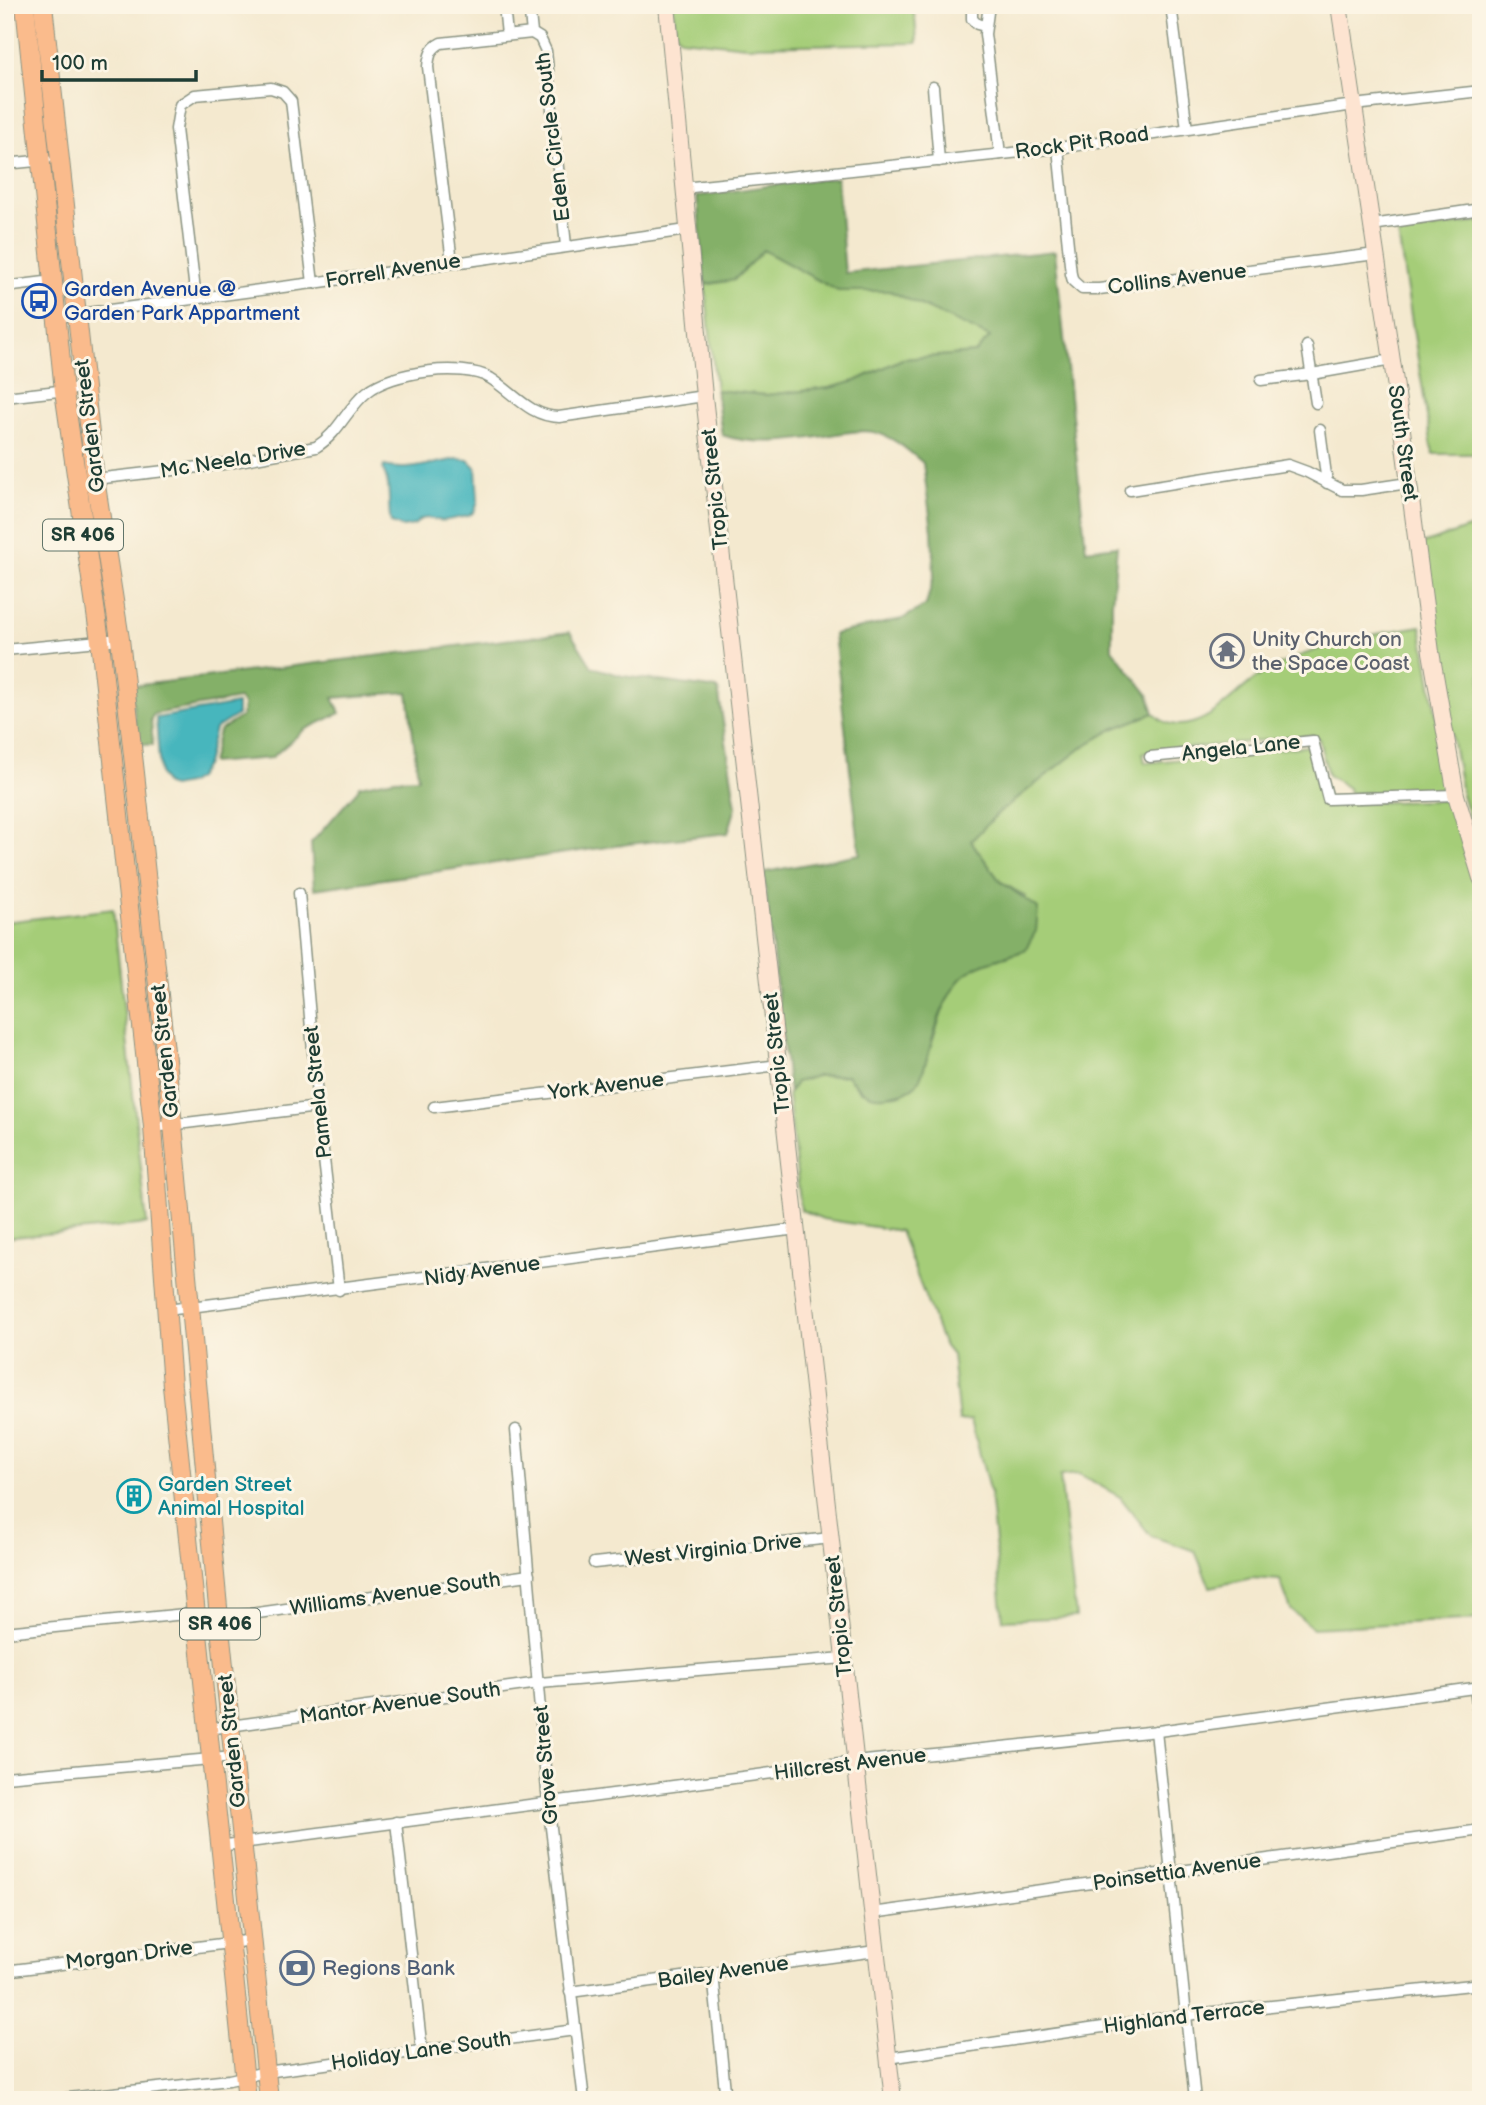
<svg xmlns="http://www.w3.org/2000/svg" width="1486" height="2105" font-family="'Balsamiq Sans',sans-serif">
<rect width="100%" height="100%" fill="#fcf5e5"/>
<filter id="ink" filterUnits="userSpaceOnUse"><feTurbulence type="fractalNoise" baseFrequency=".0143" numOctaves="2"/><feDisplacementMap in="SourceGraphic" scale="14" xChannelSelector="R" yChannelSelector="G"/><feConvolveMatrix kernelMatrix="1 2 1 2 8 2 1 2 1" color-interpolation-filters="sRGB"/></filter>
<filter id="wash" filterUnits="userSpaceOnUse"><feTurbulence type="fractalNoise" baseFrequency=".00686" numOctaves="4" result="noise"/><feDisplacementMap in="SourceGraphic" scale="28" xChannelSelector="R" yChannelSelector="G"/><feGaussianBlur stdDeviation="1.57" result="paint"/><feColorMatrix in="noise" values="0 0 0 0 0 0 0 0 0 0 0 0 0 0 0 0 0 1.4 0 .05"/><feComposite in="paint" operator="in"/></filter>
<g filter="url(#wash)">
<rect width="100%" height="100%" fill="#f4e9cf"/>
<g fill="#a5cd78" stroke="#628556" stroke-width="2">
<polygon points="673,5 910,5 915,17 917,43 746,46 681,39 676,34"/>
<polygon points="1481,221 1481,454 1433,454 1398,234"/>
<polygon points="763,250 838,291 890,291 991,337 975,353 902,359 856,381 829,388 766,395 716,390 705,285 734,280"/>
<polygon points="1481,524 1481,857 1462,794 1437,651 1422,544"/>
<path d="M1421,626L1449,790L1349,793L1348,788L1328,775L1319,739L1313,735L1143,753L1145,763L1309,746L1322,800L1328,804L1452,800L1481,899V1619L1313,1628L1291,1610L1280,1580L1252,1578L1210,1587L1195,1551L1151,1536L1120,1497L1079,1474L1060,1476L1076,1617L1003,1620L990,1493L971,1420L959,1421L952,1355L943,1344L900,1231L823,1219L801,1210L788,1094L796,1082L817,1076L847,1075L860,1091C873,1093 891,1099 903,1093C935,1078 932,997 969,971C981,963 996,960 1010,956L1026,897L1000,881L971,841L997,814L1084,746L1115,728L1154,713C1163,725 1178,727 1192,723C1221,715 1241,685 1267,671C1313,646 1370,634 1421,626Z"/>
<polygon points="113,909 147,1224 5,1238 5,922"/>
</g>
<g fill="#84b068" stroke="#52764e" stroke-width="2">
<path d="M837,178L845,273L1055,251L1086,550L1117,546L1112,603V649L1148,694L1154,713L1115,728L1084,746L997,814L971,841L1000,881L1038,908L1036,931L1025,950C1002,960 975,961 958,982C942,1003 935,1030 928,1055C925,1065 922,1078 916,1085C909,1092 900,1093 891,1095C870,1100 860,1091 847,1075L817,1076L796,1082L789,1093L764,875L765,872L860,854L834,634L902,619L926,605L934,575L932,530L923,463C909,451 893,436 873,432C857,429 840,434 825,436C793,441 753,446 722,435L716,390L766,395L829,388L856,381L902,359L975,353L990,337L890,291H838L763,250L734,280L705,284L697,196L809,180Z"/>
<polygon points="570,632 592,667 623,676 718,689 736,807 728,833 629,844 314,889 311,843 358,790 359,786 394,779 418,778 408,692 333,698 340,713 304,730 271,758 211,763 219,731 242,716 243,704 239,699 154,714 151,719 153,745 138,744 131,686"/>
</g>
<g fill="#47b6bd" stroke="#337a78" stroke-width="2">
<path d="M457,459L468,460L476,468L478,501L474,512L468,516L442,521L428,518L421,519L414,525L403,527L391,523C387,506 392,485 383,470L384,466C407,472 434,463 457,459Z"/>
<polygon points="237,704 237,715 215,729 206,764 197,778 187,784 172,787 166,785 160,774 156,718"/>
</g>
</g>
<g filter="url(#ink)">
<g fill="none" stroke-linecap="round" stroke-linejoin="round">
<g stroke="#8a9382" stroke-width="13">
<g id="street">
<polyline points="504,5 507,35"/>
<polyline points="529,5 532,33"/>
<polyline points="972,5 972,19 977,24 985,26"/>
<polyline points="989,5 985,34 1000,154"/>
<polyline points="1171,5 1187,129"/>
<polyline points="532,33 540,38 546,51 566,246"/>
<polyline points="933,87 939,161"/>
<polyline points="1058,148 1071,274 1073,281 1082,289 1099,289 1376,254"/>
<polyline points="5,164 46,160"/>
<polyline points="683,188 1058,148 1354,105 1481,91"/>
<polyline points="1372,225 1481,209"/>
<path d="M452,262L428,67C429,55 431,48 441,43L532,33"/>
<polyline points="5,287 53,281"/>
<polyline points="196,299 176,129 180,105 195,95 271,88 283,92 291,101 313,283"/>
<polyline points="57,317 313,283 687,230"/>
<polyline points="1307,346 1316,403"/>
<polyline points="1261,380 1312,374 1392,360"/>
<polyline points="5,397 85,388"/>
<polyline points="1320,430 1327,483"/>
<path d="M95,479L217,465L316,447C339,433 347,408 367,392C391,372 462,362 490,378C514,393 529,416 559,417L704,396"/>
<polyline points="1130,490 1288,465 1307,472 1342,490 1361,490 1408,483"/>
<polyline points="5,650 120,639"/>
<polyline points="1150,757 1313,741 1328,799 1456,795"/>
<polyline points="299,893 318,1107 339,1290"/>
<polyline points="434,1107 779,1065"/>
<polyline points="153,1127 318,1107"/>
<polyline points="167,1310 797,1229"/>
<polyline points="516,1430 548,1803 584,2100"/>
<polyline points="594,1563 831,1538"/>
<polyline points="5,1632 195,1613 219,1618 229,1617 529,1575"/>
<polyline points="1475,1688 1481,1739"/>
<polyline points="208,1729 539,1683 844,1658"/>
<polyline points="1156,1731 1195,2100"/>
<polyline points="5,1777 234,1757"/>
<polyline points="396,1822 422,2051"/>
<polyline points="219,1846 855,1762 1158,1731 1481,1687"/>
<polyline points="872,1913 1481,1830"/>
<polyline points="5,1971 253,1940"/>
<polyline points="713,1974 726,2100"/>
<polyline points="570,1992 876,1951"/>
<polyline points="888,2058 1186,2015 1481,1984"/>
<polyline points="51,2100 229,2080 266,2072 575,2030"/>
</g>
</g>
<g stroke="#8a9382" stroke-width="18">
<g id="secondary">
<polyline points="667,5 704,396 893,2100"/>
<polyline points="1339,5 1400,415 1431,652 1456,795 1481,878"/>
</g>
</g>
<g stroke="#8a9382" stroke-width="20">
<g id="primary">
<polyline points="25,5 64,391 100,641 153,1127 172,1386 247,2100"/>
<polyline points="43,5 95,479 120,639 139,809 173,1125 219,1618 269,2100"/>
</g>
</g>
<use href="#street" stroke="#fff" stroke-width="10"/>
<use href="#secondary" stroke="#fde4d1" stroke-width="16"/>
<use href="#primary" stroke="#fabb8c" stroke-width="18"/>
</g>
</g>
<defs>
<g id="bus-ring" transform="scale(1.75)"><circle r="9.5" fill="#fcf5e5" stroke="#1a4fb4" stroke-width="1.5"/><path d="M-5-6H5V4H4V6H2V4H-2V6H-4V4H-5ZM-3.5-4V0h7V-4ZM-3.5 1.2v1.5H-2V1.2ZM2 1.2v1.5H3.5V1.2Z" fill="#1a4fb4"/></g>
<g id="temple-ring" transform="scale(1.75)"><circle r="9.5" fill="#fcf5e5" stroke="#6b7280" stroke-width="1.5"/><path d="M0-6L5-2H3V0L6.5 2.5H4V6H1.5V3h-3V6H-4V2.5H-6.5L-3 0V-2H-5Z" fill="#6b7280"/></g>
<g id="building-ring" transform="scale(1.75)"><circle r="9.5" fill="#fcf5e5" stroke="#0f9aa8" stroke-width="1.5"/><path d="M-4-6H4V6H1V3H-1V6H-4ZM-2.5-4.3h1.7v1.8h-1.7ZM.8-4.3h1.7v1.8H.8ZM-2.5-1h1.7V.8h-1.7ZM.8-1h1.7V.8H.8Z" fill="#0f9aa8"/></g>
<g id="bank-ring" transform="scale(1.75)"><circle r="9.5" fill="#fcf5e5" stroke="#5c6f8a" stroke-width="1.5"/><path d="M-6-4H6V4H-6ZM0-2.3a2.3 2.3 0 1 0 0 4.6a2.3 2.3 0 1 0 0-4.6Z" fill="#5c6f8a"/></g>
</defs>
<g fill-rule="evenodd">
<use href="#bus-ring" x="39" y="301"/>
<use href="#temple-ring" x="1227" y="651"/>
<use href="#building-ring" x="134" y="1496"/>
<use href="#bank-ring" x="297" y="1968"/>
</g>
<g text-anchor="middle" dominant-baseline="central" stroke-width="6" stroke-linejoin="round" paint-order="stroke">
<g fill="#fcf5e5" stroke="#617469" stroke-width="2">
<rect x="43" y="519.5" width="80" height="31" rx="5"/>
<rect x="180" y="1608.5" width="80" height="31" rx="5"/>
</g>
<g font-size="19" font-weight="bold" fill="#1f3d34">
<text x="83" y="535">SR 406</text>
<text x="220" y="1624">SR 406</text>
</g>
<g font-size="21" fill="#1f3d34" stroke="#fcf5e5">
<text transform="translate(553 137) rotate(-97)">Eden Circle South</text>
<text transform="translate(1082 143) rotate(-8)">Rock Pit Road</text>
<text transform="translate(393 271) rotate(-9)">Forrell Avenue</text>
<text transform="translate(1177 279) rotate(-7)">Collins Avenue</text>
<text transform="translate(90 426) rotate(-97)">Garden Street</text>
<text transform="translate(1403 443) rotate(82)">South Street</text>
<text transform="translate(233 460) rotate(-9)">Mc Neela Drive</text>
<text transform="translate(715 489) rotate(-96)">Tropic Street</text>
<text transform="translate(1241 748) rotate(-6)">Angela Lane</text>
<text transform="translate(165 1051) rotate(-96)">Garden Street</text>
<text transform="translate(777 1053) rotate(-96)">Tropic Street</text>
<text transform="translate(606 1086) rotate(-7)">York Avenue</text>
<text transform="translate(318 1092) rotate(-96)">Pamela Street</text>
<text transform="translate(482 1271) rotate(-8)">Nidy Avenue</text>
<text transform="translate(713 1550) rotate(-6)">West Virginia Drive</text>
<text transform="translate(395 1594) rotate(-8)">Williams Avenue South</text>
<text transform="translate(839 1616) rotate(-96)">Tropic Street</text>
<text transform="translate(400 1703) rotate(-8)">Mantor Avenue South</text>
<text transform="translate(232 1741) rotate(-96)">Garden Street</text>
<text transform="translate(850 1764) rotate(-7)">Hillcrest Avenue</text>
<text transform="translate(546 1765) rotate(-95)">Grove Street</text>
<text transform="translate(1177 1872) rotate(-8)">Poinsettia Avenue</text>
<text transform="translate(129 1955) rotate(-7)">Morgan Drive</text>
<text transform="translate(723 1972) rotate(-8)">Bailey Avenue</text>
<text transform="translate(1184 2017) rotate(-7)">Highland Terrace</text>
<text transform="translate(421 2051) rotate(-8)">Holiday Lane South</text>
</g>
<g font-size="21" fill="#164399" stroke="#fcf5e5" text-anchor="start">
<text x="64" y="289">Garden Avenue @<tspan x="64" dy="24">Garden Park Appartment</tspan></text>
</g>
<g font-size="21" fill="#5b616d" stroke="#fcf5e5" text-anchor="start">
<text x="1252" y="639">Unity Church on<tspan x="1252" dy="24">the Space Coast</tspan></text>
</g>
<g font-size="21" fill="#0d838f" stroke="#fcf5e5" text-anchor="start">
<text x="158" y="1484">Garden Street<tspan x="158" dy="24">Animal Hospital</tspan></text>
</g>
<g font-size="21" fill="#4e5e75" stroke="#fcf5e5" text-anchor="start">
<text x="322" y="1968">Regions Bank</text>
</g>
</g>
<rect width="1486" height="2105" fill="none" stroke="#fcf5e5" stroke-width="28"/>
<path d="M42 70v10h154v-10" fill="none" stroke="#1f3d34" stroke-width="3.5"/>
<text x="52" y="70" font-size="21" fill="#1f3d34" stroke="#fcf5e5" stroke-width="5" paint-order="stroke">100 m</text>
</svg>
